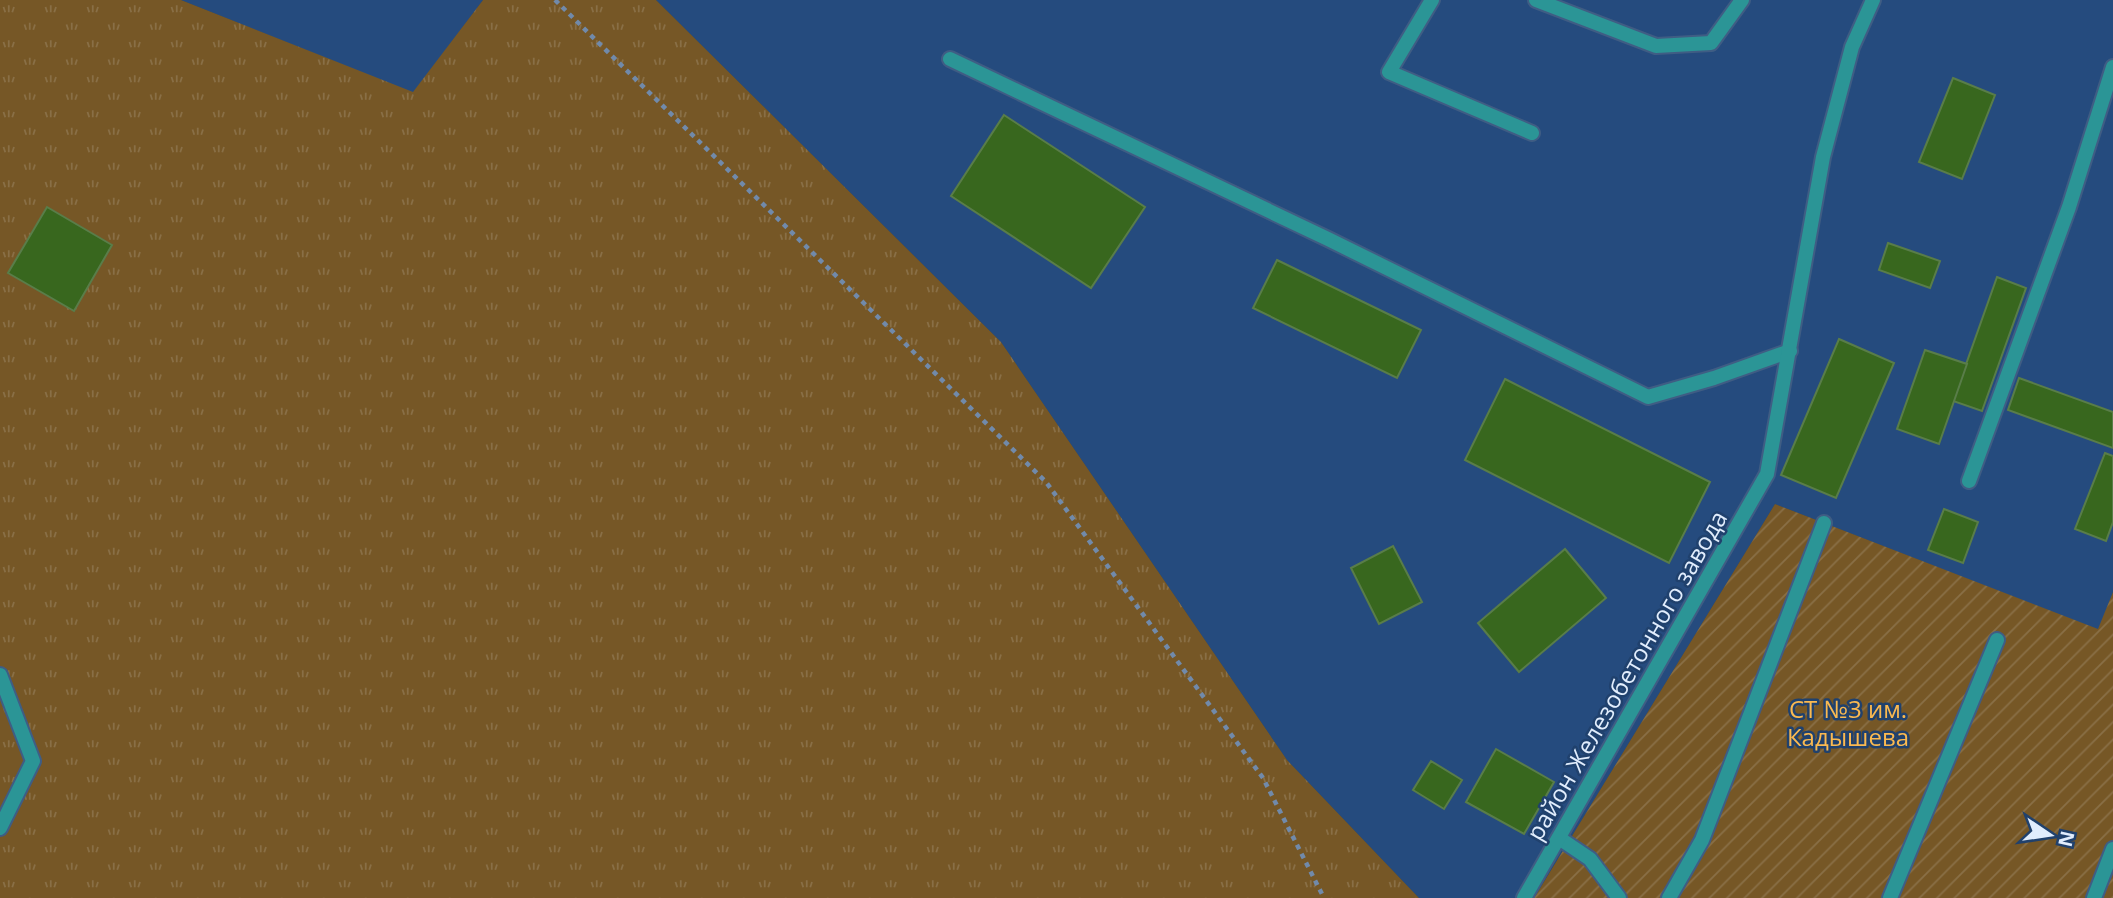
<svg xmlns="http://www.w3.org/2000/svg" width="2113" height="898" font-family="'Open Sans',sans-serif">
<defs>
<pattern id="grass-tufts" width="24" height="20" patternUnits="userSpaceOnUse" patternTransform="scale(1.75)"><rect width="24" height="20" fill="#765726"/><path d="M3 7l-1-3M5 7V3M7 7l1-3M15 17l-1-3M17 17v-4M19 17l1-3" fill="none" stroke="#896f46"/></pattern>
<pattern id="garden-furrows" width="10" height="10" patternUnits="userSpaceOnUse" patternTransform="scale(1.75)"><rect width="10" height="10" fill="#765726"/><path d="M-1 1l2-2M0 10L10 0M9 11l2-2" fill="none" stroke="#896f46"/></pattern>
</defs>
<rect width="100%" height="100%" fill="#20416d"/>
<g fill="#254b7e">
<polygon points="181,0 483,0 413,93"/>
<polygon points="656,0 2113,0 2113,592 2099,630 1775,504 1534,898 1419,898 1287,760 1001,342"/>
</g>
<polygon fill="url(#grass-tufts)" points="0,0 181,0 413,92 483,0 656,0 1001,342 1287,760 1419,898 0,898"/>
<polygon fill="url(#garden-furrows)" points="1775,504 2098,629 2113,592 2113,898 1534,898"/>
<g fill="#38671e" stroke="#597d49" stroke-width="2">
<polygon points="1953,78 1995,95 1962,179 1919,162"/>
<polygon points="1004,115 1145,207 1091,288 951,196"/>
<polygon points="47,207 112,245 74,311 8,273"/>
<polygon points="1888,243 1940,261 1930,288 1879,270"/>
<polygon points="1277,260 1421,330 1397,378 1253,308"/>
<polygon points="1997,277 2026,288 1982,411 1953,401"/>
<polygon points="1839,339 1894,363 1836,498 1781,475"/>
<polygon points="1925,350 1967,364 1939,444 1897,429"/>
<polygon points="2019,378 2113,412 2113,448 2008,410"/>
<polygon points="1505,379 1710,482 1669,563 1465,460"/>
<polygon points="2105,453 2113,456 2113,522 2106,541 2075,529"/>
<polygon points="1944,509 1978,522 1963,563 1928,550"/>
<polygon points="1393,546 1422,602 1379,624 1351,568"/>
<polygon points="1565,549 1606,598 1519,672 1478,623"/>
<polygon points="1496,749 1554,782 1524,834 1466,802"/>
<polygon points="1431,761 1462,780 1444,809 1413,790"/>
</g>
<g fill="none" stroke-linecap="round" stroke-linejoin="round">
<g stroke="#3f5d84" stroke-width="18">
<g id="lane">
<polyline points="1432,0 1389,72 1532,133"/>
<polyline points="1536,0 1656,46 1711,43 1742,0"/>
<polyline points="950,59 1328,239 1648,397 1714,378 1790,351"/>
<polyline points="1969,481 2069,207 2113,67"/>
<polyline points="0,675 33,761 0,828"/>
<polyline points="1559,838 1590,859 1619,898"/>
<polyline points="1524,898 1767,474 1823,157 1852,47 1873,0"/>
<polyline points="1669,898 1702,840 1824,523"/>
<polyline points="1890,898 1997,640"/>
<polyline points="2094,898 2113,849"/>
</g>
</g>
<polyline stroke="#718aaa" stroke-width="4.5" stroke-dasharray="5 5" stroke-linecap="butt" points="555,0 1046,482 1263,778 1324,898"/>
<use href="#lane" stroke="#2b9596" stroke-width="14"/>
</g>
<g text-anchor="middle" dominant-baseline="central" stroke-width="5" stroke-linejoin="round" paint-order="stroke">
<g font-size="24" fill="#e1edfd" stroke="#20416d">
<text transform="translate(1626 675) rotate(-60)">район Железобетонного завода</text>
</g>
<g font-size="24" fill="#fab950" stroke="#20416d">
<text x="1848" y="708">СТ №3 им.<tspan x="1848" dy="28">Кадышева</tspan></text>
</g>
</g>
<g transform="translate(2050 835) rotate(103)" stroke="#20416d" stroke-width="5" paint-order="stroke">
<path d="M0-5L12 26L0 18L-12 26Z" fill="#e1edfd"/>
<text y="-10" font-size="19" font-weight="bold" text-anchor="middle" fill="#e1edfd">N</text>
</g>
</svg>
